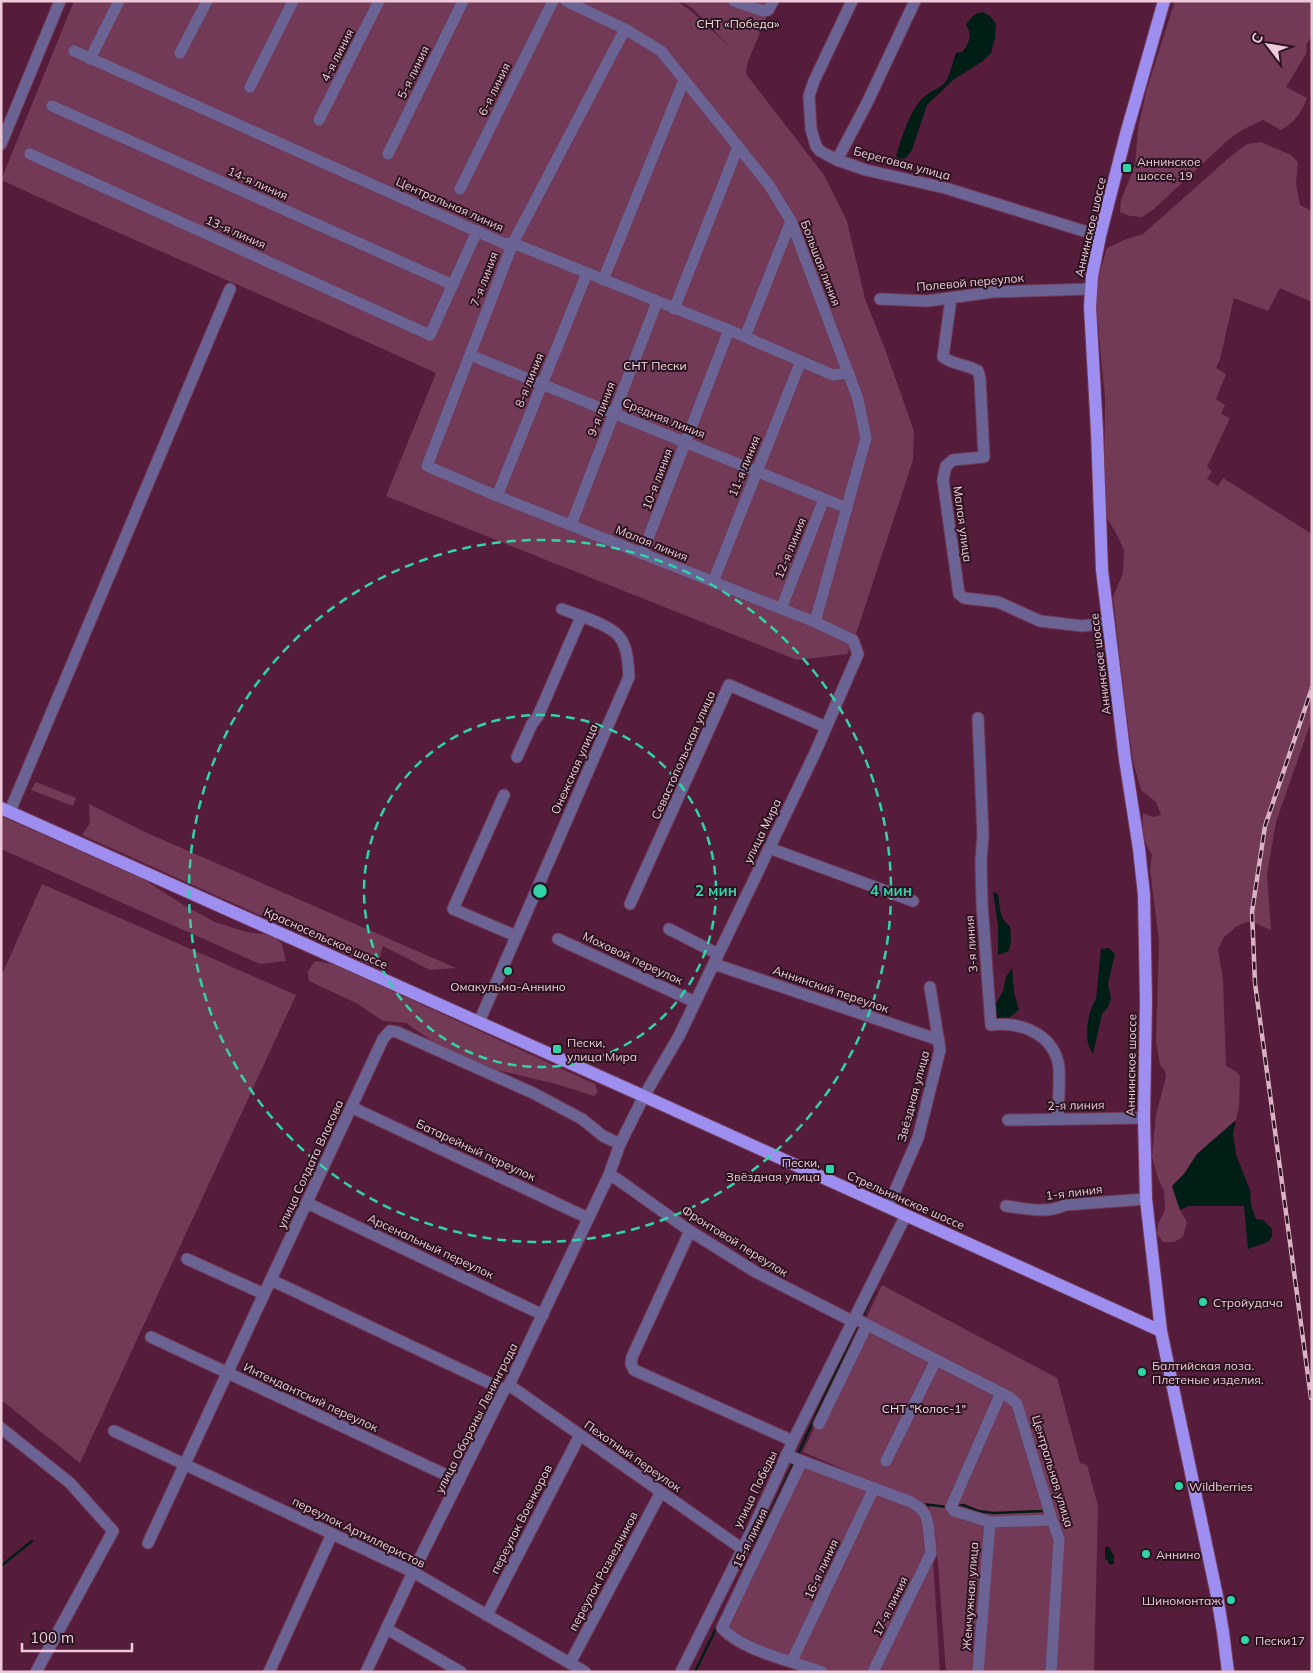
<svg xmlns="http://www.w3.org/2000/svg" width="1313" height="1673" font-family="Mulish,sans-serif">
<rect width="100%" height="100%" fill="#561c3c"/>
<g fill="#733a57">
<path d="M74,1H677L691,11L732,49L693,9L681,1H773L747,64L746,74L824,175L847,221L865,299L885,349L914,431L913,460L858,628L847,654L797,660L386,496L436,373C292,307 145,246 1,180Z"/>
<path d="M1175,1H1312V36L1307,43L1306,54L1286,87L1307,98C1302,112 1294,123 1281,130L1263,120L1242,130L1228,140L1154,209L1142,217L1130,216L1120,212L1121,200L1135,165L1138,128L1147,88Z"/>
<path d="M1261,142L1291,155L1298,162L1296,183L1300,205L1312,211V302L1280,288L1268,311L1234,298L1220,359L1216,368L1226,374L1216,399L1225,405L1221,414L1230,418L1207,467L1212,471L1207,479L1218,486L1223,478L1312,534V719L1276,822L1267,874L1271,930L1255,923L1247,922L1237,926L1224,937L1218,949L1223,980L1226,1066L1237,1072L1240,1077L1239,1106L1236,1120L1197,1154L1184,1174L1172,1186L1180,1210L1187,1222L1183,1237L1174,1242H1163L1157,1234L1158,1224L1165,1210L1164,1191L1158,1178L1152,1157L1156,1114L1166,1077L1165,1071L1160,1065L1156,1042L1159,941L1150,869L1152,855C1144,842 1141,829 1143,813L1153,817L1161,815L1156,802L1141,790L1133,761L1125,703L1113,597L1123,573L1124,550L1115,531L1108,520L1104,506L1105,397L1096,303V284L1107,248L1124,240L1143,234L1231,156L1247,144Z"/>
<polygon points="36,782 76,798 73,806 31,790"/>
<polygon points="89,804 145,832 456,968 430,970 383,946 377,968 82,835 90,823"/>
<polygon points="1,816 145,880 185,906 215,922 246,932 272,935 282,944 286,961 260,964 1,849"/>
<polygon points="42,884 296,995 80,1463 1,1400 1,977"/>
<polygon points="315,961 333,964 595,1084 598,1092 594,1096 556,1084 497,1070 439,1046 406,1023 383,1021 356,1003 309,981 308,971"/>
<polygon points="882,1285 1057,1378 1080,1463 1087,1465 1098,1506 1094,1672 946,1672 936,1536 929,1506 803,1452"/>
<polygon points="805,1465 908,1505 924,1517 933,1559 940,1672 829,1672 756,1645 726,1628"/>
</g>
<g fill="#001e15">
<path d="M983,12L991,17L996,24L995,38L991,53L983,61L953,80L927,105L912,150L906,158L900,159L896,156C901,140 909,113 921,100C926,94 933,91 940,87C950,81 952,63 956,53L962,52C969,44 973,34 966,25C971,17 974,13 983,12Z"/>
<path d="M993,892L998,894C1000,905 999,919 1010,926L1011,941L1009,951L998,955V926Z"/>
<path d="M1109,948L1115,954L1108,984L1111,998L1108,1007L1102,1014L1093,1054C1091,1051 1089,1047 1088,1043C1085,1030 1089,1009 1096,999L1101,949Z"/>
<polygon points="1012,968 1014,992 1019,1010 1010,1017 994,1020 993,1009 1003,991 1006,977"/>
<polygon points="1236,1120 1233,1133 1236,1155 1250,1190 1251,1205 1256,1219 1263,1220 1272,1229 1272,1236 1268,1242 1248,1249 1244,1206 1189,1206 1180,1210 1172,1186 1184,1174 1197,1154"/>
<polygon points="1105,1547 1109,1547 1114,1556 1114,1564 1109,1565 1108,1560 1105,1559"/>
</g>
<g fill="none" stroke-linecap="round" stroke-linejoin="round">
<g stroke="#001e15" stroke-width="2.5">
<polyline points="862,1317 875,1290"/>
<polyline points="798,1454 858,1324"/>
<polyline points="922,1504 948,1507"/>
<polyline points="955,1507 963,1505 978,1511 993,1513 1044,1511"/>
<polyline points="757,1542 794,1462"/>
<polyline points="1,1566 32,1541"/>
<polyline points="695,1672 717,1626"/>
</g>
<g stroke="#713b58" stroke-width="13">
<g id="minor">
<polyline points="566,1 625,29 661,51 769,185 791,221 858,399 866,438 815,622"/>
<polyline points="734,1 763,11 768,10 773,1"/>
<polyline points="852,1 814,81 809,96 811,129 816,146 820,151 837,160 866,170 945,188 1100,236"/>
<polyline points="74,51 505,244 513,243 729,330 833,375 849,373"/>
<polyline points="180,53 207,1"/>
<polyline points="90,59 119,1"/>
<polyline points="250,87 293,1"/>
<polyline points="52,106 453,285"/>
<polyline points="319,120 379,1"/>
<polyline points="1,144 60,1"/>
<polyline points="30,154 430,335 477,231"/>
<polyline points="388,154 463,1"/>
<polyline points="837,160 867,103 915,1"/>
<polyline points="460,189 553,1"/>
<polyline points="603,280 684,80"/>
<path d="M951,298L943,357C953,365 967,364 978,371L980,379L984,457L953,460L946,466L943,480L959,594L964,598L998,602L1040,621L1082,626L1109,623"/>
<polyline points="880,299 927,301 993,292 1091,289"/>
<polyline points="674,309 738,147"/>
<polyline points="745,337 791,221"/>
<polyline points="470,355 847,508"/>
<polyline points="497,496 587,273"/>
<polyline points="571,525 657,302"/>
<polyline points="642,554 729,330"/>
<polyline points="713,582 801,361"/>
<polyline points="781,609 824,499"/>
<path d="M978,718L983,835L981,860L982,904L991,1025C1020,1021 1055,1034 1059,1068C1060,1085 1058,1103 1058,1119"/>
<polyline points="517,757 532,724 538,716 581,617"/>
<polyline points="504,795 453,909 516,936"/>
<polyline points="10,811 230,289"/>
<polyline points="769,848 913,901"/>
<polyline points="630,904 729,685 826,727"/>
<polyline points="669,929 718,954"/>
<polyline points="558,939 695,1002"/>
<polyline points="714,964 939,1040"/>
<path d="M479,1022L629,677C628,665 628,650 621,639C613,625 577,615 562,609"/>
<polyline points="351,1107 588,1218"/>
<polyline points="1008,1120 1144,1118"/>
<polyline points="609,1175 617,1179 690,1231 754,1271 852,1321"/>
<polyline points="307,1203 543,1315"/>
<path d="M1006,1206C1027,1209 1047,1214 1065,1205L1146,1199"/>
<polyline points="888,1207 918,1138 940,1050 930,987"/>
<polyline points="690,1231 632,1357 631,1364 634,1370 793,1441"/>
<polyline points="187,1259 264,1294"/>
<polyline points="271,1280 504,1390"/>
<polyline points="854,1318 1009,1397 1017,1404 1052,1520 1059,1539 1051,1672"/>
<polyline points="151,1337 459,1481"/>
<polyline points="509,1385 741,1548"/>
<polyline points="1001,1393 951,1507 954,1511 990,1522 1052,1520"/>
<polyline points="819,1424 867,1325"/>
<polyline points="1,1428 70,1483 113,1531 36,1672"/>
<polyline points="114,1431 413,1572 585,1672"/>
<polyline points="786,1455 911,1502 920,1508 925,1514 928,1524 931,1553 873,1672"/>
<path d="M802,1461L722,1628C743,1651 792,1661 822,1672"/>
<polyline points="886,1461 936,1360"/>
<polyline points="148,1543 383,1039 390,1031 397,1032 533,1093 582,1119 603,1136 620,1144"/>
<polyline points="487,1615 580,1435"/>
<polyline points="387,1629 461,1672"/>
<polyline points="792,1661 874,1488"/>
<polyline points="570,1663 661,1492"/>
<polyline points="269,1672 332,1534"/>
<polyline points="366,1672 413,1572 504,1390 509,1385 609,1175 620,1144 644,1096 679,1036 815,753 858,654 853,640 815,622 497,496 427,466 513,243 625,29"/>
<polyline points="681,1672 754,1526 793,1441 906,1215"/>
<polyline points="978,1672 990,1522"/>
</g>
</g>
<g stroke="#713b58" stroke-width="14">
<g id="major">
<polyline points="1164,1 1126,134 1100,236 1092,276 1090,307 1097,431 1102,570 1125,759 1139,849 1144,895 1146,1001 1144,1118 1146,1199 1161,1331 1217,1596 1223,1632 1228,1672"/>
<polyline points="1,808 639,1094 1161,1331"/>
</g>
</g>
<use href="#minor" stroke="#6a6393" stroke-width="11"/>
<use href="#major" stroke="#9e8eef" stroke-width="12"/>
<g stroke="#dab2c4" stroke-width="4.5">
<polyline id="rail" points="1311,1398 1255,983 1252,912 1265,826 1312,688"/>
</g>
<use href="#rail" stroke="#2c1320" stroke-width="2.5" stroke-dasharray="8" stroke-linecap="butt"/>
</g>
<g fill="none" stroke="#31d4a9" stroke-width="2.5" stroke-dasharray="9 6">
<circle cx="540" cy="891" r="176"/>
<circle cx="540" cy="891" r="351"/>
</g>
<g fill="#31d4a9" stroke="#2c1320" stroke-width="2">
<rect x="1122" y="163" width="10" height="10" rx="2.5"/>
<circle cx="508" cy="971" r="5"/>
<rect x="552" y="1044" width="10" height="10" rx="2.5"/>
<rect x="825" y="1164" width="10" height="10" rx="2.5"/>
<circle cx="1203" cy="1302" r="5"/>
<circle cx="1142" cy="1372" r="5"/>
<circle cx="1179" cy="1486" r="5"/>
<circle cx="1146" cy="1554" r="5"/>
<circle cx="1231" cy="1600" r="5"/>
<circle cx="1245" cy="1640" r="5"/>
</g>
<g text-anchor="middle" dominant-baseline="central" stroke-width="4" stroke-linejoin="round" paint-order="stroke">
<g font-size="12" fill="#f3dde6" stroke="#2c1320">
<text x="738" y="23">СНТ «Победа»</text>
<text x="655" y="365">СНТ Пески</text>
<text x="924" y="1408">СНТ "Колос-1"</text>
</g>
<g font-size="12" fill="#eec9d9" stroke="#2c1320">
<text transform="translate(337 55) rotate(-63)">4-я линия</text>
<text transform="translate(413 72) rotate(-64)">5-я линия</text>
<text transform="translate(494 89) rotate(-64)">6-я линия</text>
<text transform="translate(902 163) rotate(15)">Береговая улица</text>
<text transform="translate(258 183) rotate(24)">14-я линия</text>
<text transform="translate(450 204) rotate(24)">Центральная линия</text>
<text transform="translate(1090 227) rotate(-77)">Аннинское шоссе</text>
<text transform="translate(236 232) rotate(24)">13-я линия</text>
<text transform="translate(821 263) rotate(69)">Большая линия</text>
<text transform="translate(484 279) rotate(-69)">7-я линия</text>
<text transform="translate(970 282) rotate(-5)">Полевой переулок</text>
<text transform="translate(529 380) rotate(-68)">8-я линия</text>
<text transform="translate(601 409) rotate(-69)">9-я линия</text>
<text transform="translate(664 418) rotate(22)">Средняя линия</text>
<text transform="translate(744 466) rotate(-68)">11-я линия</text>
<text transform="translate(657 479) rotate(-69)">10-я линия</text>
<text transform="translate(963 524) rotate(82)">Малая улица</text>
<text transform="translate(652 543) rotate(22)">Малая линия</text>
<text transform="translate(790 548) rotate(-68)">12-я линия</text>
<text transform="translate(1100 664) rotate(-97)">Аннинское шоссе</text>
<text transform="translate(683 755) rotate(-66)">Севастопольская улица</text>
<text transform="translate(574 769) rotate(-66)">Онежская улица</text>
<text transform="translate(762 831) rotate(-64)">улица Мира</text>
<text transform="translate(326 938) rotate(24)">Красносельское шоссе</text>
<text transform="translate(971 944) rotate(-94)">3-я линия</text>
<text transform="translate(633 958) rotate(25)">Моховой переулок</text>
<text transform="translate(831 989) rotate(19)">Аннинский переулок</text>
<text transform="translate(1131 1065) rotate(-89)">Аннинское шоссе</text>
<text transform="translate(913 1096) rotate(-75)">Звёздная улица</text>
<text transform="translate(1076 1105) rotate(-1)">2-я линия</text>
<text transform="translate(476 1150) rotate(25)">Батарейный переулок</text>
<text transform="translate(310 1164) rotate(-65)">улица Солдата Власова</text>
<text transform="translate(1074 1192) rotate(-7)">1-я линия</text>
<text transform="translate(906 1200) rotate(24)">Стрельнинское шоссе</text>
<text transform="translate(735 1241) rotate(32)">Фронтовой переулок</text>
<text transform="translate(431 1246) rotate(25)">Арсенальный переулок</text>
<text transform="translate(311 1397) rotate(25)">Интендантский переулок</text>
<text transform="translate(476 1418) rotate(-63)">улица Обороны Ленинграда</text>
<text transform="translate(633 1456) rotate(35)">Пехотный переулок</text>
<text transform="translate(1053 1471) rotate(73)">Центральная улица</text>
<text transform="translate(755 1489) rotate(-64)">улица Победы</text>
<text transform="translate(521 1519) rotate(-63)">переулок Военкоров</text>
<text transform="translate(359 1532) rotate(26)">переулок Артиллеристов</text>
<text transform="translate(750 1538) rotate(-64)">15-я линия</text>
<text transform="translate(821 1569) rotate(-65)">16-я линия</text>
<text transform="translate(603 1571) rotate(-62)">переулок Разведчиков</text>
<text transform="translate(970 1596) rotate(-86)">Жемчужная улица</text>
<text transform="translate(890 1606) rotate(-64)">17-я линия</text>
</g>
<g font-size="12" fill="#eec9d9" stroke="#2c1320" text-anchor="start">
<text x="1137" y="161">Аннинское<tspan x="1137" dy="14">шоссе, 19</tspan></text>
<text x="508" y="986" text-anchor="middle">Омакульма-Аннино</text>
<text x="567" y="1042">Пески,<tspan x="567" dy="14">улица Мира</tspan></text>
<text x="820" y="1162" text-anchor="end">Пески,<tspan x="820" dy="14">Звёздная улица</tspan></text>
<text x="1213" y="1302">Стройудача</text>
<text x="1152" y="1365">Балтийская лоза.<tspan x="1152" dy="14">Плетеные изделия.</tspan></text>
<text x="1189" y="1486">Wildberries</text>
<text x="1156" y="1554">Аннино</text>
<text x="1221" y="1600" text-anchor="end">Шиномонтаж</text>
<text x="1255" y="1640">Пески17</text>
</g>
</g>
<circle cx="540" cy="891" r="8" fill="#31d4a9" stroke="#2c1320" stroke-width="2.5"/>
<g font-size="15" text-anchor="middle" font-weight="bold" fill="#31d4a9" stroke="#2c1320" stroke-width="4" stroke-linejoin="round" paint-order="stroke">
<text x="716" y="896">2 мин</text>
<text x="891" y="896">4 мин</text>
</g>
<rect width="1313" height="1673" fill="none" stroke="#eec9d9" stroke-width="5"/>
<g transform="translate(1268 45) rotate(301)" stroke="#2c1320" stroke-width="4" paint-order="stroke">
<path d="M0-4L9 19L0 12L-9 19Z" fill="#eec9d9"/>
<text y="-8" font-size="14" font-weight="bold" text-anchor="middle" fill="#eec9d9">С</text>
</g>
<path d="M22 1643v8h110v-8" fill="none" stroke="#eec9d9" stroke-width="2.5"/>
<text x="30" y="1643" font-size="15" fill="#eec9d9" stroke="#2c1320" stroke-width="4" paint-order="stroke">100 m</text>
</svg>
